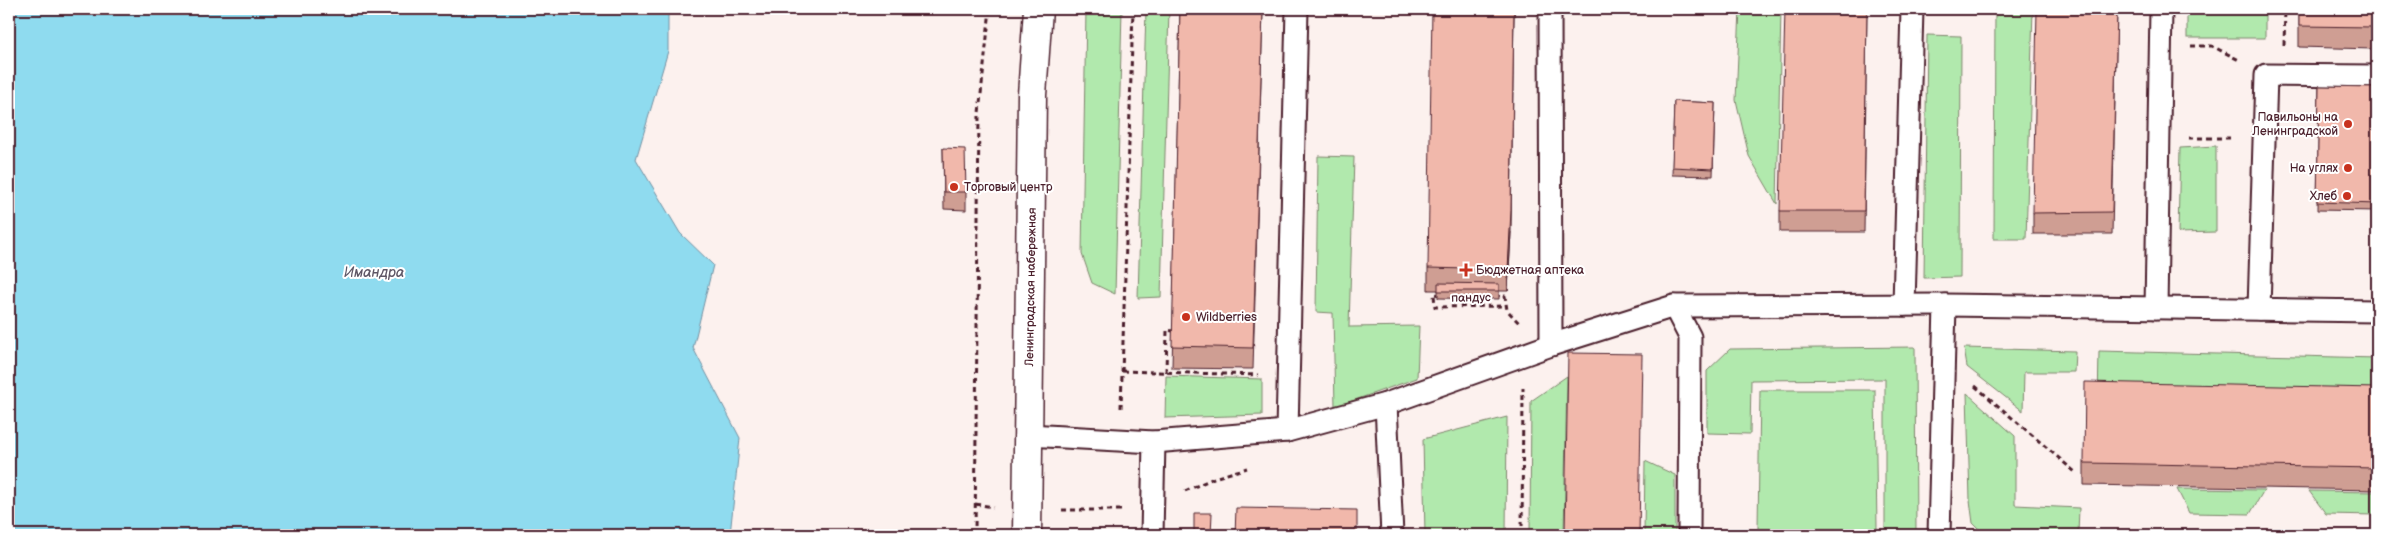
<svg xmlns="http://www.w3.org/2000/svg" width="2386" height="544" font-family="'Balsamiq Sans',sans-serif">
<rect width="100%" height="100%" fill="#fcf1ee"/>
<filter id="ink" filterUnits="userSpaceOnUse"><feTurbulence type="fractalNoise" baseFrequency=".02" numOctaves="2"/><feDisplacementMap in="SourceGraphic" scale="10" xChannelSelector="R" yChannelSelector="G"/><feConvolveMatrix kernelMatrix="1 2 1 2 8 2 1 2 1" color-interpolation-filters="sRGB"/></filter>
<g filter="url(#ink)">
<g fill="#b1e9ad" stroke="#7e846c">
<polygon points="1086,9 1122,9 1115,294 1092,283 1082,254"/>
<polygon points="1146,9 1169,9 1161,297 1138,298"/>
<polygon points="1740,9 1781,9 1777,204 1749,156 1736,100"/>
<polygon points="1995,9 2033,9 2026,239 1994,239"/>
<rect x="2187" y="9" width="78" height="29"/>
<polygon points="1927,35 1961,36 1960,277 1924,278"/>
<polygon points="2216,146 2216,232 2178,233 2180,148"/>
<polygon points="1318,156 1354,157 1349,327 1419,326 1417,378 1335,407 1333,313 1316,312"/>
<polygon points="1915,347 1916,535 1885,535 1885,379 1751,380 1750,434 1707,433 1707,371 1730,349"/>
<polygon points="1964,348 2075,351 2074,372 2024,372 2023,411 1967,367"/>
<polygon points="2099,351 2377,358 2377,408 2098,403"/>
<polygon points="1166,376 1262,379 1262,415 1165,418"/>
<polygon points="1567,376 1564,535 1530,535 1531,401"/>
<polygon points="1760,390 1875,390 1877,529 1758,529"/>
<polygon points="1967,393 2015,436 2015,505 2079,508 2078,535 1985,535 1973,523 1970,500"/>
<polygon points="1507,417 1506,535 1425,535 1423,439"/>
<polygon points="1645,461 1675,475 1675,535 1644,535"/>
<polygon points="2177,489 2264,490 2250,514 2189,513"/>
<polygon points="2309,491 2377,492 2377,511 2375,515 2326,514"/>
</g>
<polygon fill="#8fdbef" stroke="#7390a1" points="9,9 668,9 668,51 636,159 680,233 713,265 693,348 740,438 730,535 9,535"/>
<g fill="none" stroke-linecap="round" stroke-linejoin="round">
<g stroke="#4a1f2b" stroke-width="25">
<g id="lane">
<polyline points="1550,9 1551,345"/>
<polyline points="1904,305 1912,9"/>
<polyline points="1674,306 1690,337 1689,535"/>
<polyline points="2156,308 2161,9"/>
<polyline points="2259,309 2266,75 2377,76"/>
<polyline points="1386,404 1392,535"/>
<polyline points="1287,431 1297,9"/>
<polyline points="1028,435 1154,442 1287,431 1386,404 1551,345 1674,306 1945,305 2377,311"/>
<polyline points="1152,535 1154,442"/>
<polyline points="1939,535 1945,305"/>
</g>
</g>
<g stroke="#4a1f2b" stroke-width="31">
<polyline id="secondary" points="1027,535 1032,95 1038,9"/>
</g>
<g stroke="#4a1f2b" stroke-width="3" stroke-dasharray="5 4" stroke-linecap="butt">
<polyline points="2284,45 2285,9"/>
<polyline points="2191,46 2212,46 2239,60"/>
<polyline points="2189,138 2233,138"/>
<polyline points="1441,295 1434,294 1435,307 1506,306"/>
<polyline points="1495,295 1505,296 1507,310 1520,324"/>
<polyline points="1122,371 1258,375"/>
<polyline points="1166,372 1167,330 1173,331"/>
<polyline points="1975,386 2075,472"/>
<polyline points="1121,408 1133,9"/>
<polyline points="1185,491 1214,478 1247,468"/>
<polyline points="975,504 993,507"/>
<polyline points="1062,510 1121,510"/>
<polyline points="975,535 979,113 990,9"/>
<polyline points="1522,535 1523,388"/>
</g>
<use href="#lane" stroke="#fff" stroke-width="21"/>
<use href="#secondary" stroke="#fff" stroke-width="28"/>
</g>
<g fill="#cf9e93" stroke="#4a1f2b">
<polygon points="1180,9 1263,9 1253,369 1172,368"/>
<polygon points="1867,9 1864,232 1780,232 1780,211"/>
<polygon points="2117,9 2112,234 2033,234 2033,213"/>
<polygon points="2299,9 2373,9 2373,49 2299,47"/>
<polygon points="2319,86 2377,87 2377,211 2317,210"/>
<polygon points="1674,101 1715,103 1713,176 1672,175"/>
<polygon points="943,148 966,192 966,210 944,209"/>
<polygon points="1511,232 1508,291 1499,291 1499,299 1438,298 1438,290 1428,290 1428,268"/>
<polygon points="2377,388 2377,490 2084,485 2084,463"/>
</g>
<polygon fill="#a98178" stroke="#4a1f2b" points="1514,9 1511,232 1508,291 1508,270"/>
<g fill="#f1b8ab" stroke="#4a1f2b">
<polygon points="1180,9 1263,9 1253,348 1172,346"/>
<polygon points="1432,9 1514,9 1511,210 1508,270 1428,268"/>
<polygon points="1785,9 1867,9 1864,211 1780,211"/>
<polygon points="2037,9 2117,9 2112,212 2033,213"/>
<polygon points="2299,9 2373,9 2373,27 2299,26"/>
<polygon points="2319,86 2377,87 2377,204 2317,202"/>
<polygon points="1674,101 1715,103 1713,169 1672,167"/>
<polygon points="943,148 965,149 966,192 944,192"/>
<polygon points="1438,283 1499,284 1499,291 1438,291"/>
<polygon points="1568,353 1642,354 1639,535 1565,535"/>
<polygon points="2085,382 2377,388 2377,468 2084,463"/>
<polygon points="1236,508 1357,510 1357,535 1235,535"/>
<polygon points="1194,513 1212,513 1211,535 1194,535"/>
</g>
</g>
<g fill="#c8321e" stroke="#fff" stroke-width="2">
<circle cx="2348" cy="124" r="5"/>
<circle cx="2348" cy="168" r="5"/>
<circle cx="954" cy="187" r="5"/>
<circle cx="2347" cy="196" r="5"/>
<path d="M1463.5 262.5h5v5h5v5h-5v5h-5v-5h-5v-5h5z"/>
<circle cx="1186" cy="317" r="5"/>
</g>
<g text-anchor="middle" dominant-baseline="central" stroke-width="4" stroke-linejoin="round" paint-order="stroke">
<g font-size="12" fill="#4a1f2b" stroke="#fff" text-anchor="end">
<text x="2338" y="117">Павильоны на<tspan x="2338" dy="14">Ленинградской</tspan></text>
<text x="2338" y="168">На углях</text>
<text x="964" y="187" text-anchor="start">Торговый центр</text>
<text x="2337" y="196">Хлеб</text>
<text x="1476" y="270" text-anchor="start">Бюджетная аптека</text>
<text x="1196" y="317" text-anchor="start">Wildberries</text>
</g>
<g font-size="12" fill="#4a1f2b" stroke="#fff">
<text transform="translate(1031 287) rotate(-89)">Ленинградская набережная</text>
<text transform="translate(1471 298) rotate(-1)">пандус</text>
</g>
<g font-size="14" font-style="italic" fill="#5f5766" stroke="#fff">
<text x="374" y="272">Имандра</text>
</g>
</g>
<rect width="2386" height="544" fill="none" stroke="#fff" stroke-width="30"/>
<rect x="15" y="15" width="2356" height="514" fill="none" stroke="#4a1f2b" stroke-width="2" filter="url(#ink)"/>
</svg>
